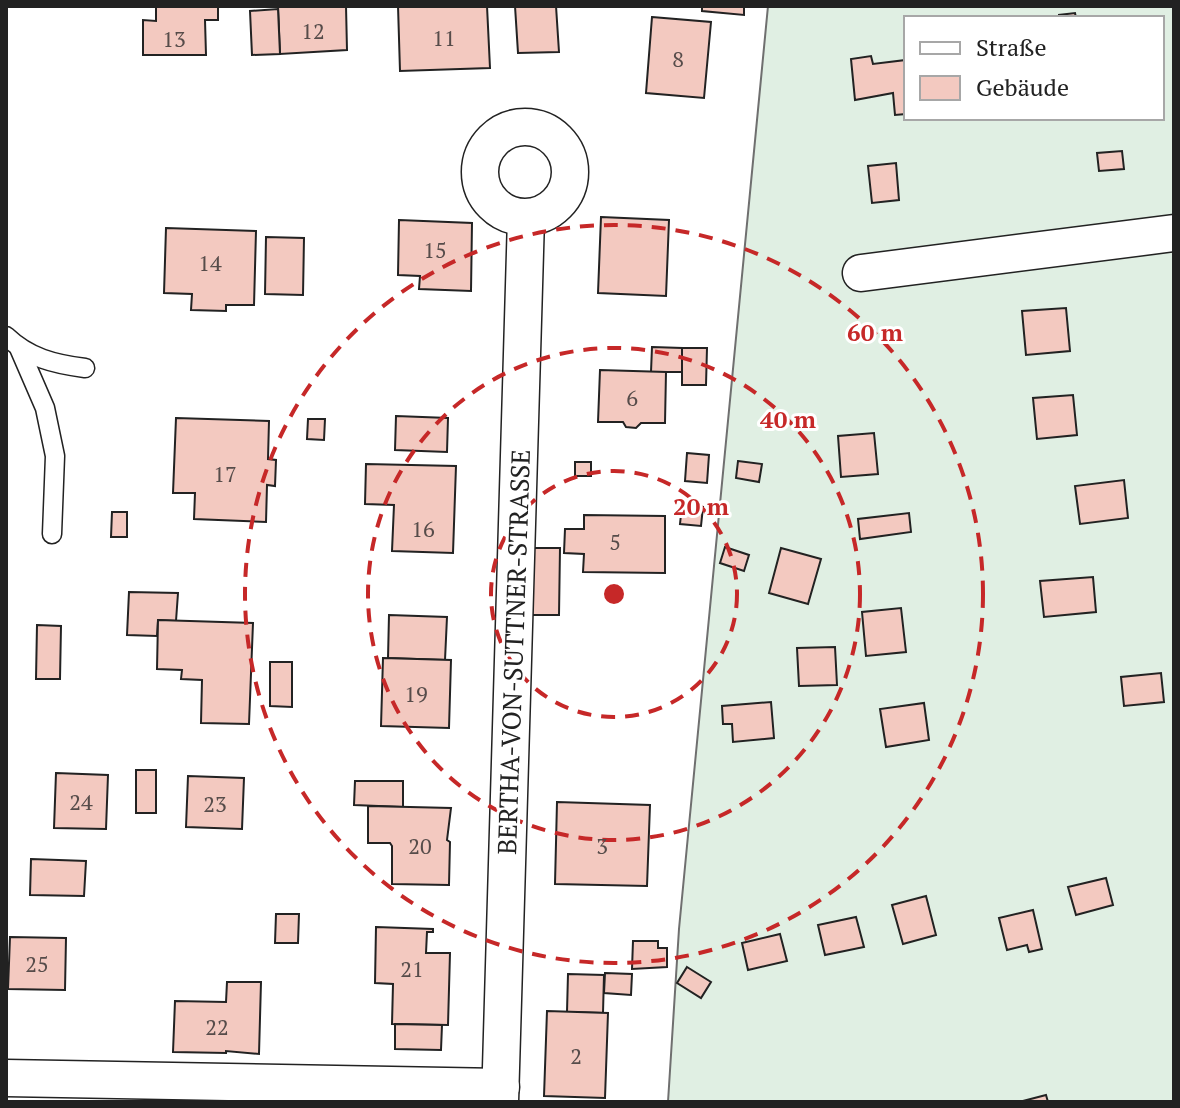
<svg xmlns="http://www.w3.org/2000/svg" width="1180" height="1108" font-family="'PT Serif',serif">
<rect width="100%" height="100%" fill="#fff"/>
<path fill="#e0efe3" stroke="#6f6f6f" stroke-width="2" fill-rule="evenodd" d="M768,6H1174V1102H668L679,929ZM906,18H1162V118H906Z"/>
<g fill="#f3c9c0" stroke="#222" stroke-width="2">
<polygon points="156,6 218,6 218,20 205,20 206,55 143,55 143,20 156,21"/>
<polygon points="278,6 346,6 347,50 280,54"/>
<polygon points="398,6 487,6 490,68 400,71"/>
<polygon points="515,6 556,6 559,52 518,53"/>
<polygon points="702,6 744,6 744,15 702,11"/>
<polygon points="278,9 280,54 252,55 250,11"/>
<polygon points="1075,13 1076,18 1059,18 1059,15"/>
<polygon points="652,17 711,22 704,98 646,93"/>
<polygon points="871,56 873,64 906,60 906,114 895,115 893,93 855,100 851,59"/>
<polygon points="1122,151 1124,169 1099,171 1097,153"/>
<polygon points="896,163 899,200 872,203 868,166"/>
<polygon points="601,217 669,220 666,296 598,293"/>
<polygon points="399,220 472,223 471,291 419,289 420,276 398,275"/>
<polygon points="166,228 256,231 254,305 226,305 226,311 191,310 192,294 164,293"/>
<polygon points="266,237 304,238 303,295 265,294"/>
<polygon points="1066,308 1070,351 1026,355 1022,311"/>
<polygon points="652,347 682,348 682,372 651,372"/>
<polygon points="682,348 707,348 706,385 682,385"/>
<polygon points="600,370 666,372 665,423 641,423 636,428 626,427 623,422 598,422"/>
<polygon points="1073,395 1077,435 1037,439 1033,398"/>
<polygon points="396,416 448,418 447,452 395,450"/>
<polygon points="176,418 269,421 268,459 276,460 275,486 267,485 266,522 194,519 195,493 173,493"/>
<polygon points="308,419 325,419 324,440 307,439"/>
<polygon points="874,433 878,474 841,477 838,436"/>
<polygon points="687,453 709,455 707,483 685,481"/>
<polygon points="738,461 762,464 759,482 736,478"/>
<rect x="575" y="462" width="16" height="14"/>
<polygon points="366,464 456,466 453,553 392,551 394,505 365,504"/>
<polygon points="1124,480 1128,518 1080,524 1075,486"/>
<polygon points="682,505 703,507 701,526 680,524"/>
<polygon points="112,512 127,512 127,537 111,537"/>
<polygon points="909,513 911,532 860,539 858,519"/>
<polygon points="584,515 665,516 665,573 583,572 584,554 564,553 565,529 584,529"/>
<polygon points="725,547 749,555 744,571 720,563"/>
<polygon points="531,548 560,548 559,615 529,615"/>
<polygon points="781,548 821,559 808,604 769,593"/>
<polygon points="1093,577 1096,612 1044,617 1040,581"/>
<polygon points="129,592 178,593 176,621 158,620 157,636 127,635"/>
<polygon points="901,608 906,652 866,656 862,612"/>
<polygon points="389,615 447,617 445,660 388,658"/>
<polygon points="158,620 253,623 249,724 201,723 202,680 181,679 182,670 157,669"/>
<polygon points="37,625 61,626 60,679 36,679"/>
<polygon points="835,647 837,685 799,686 797,648"/>
<polygon points="383,658 451,660 449,728 381,726"/>
<polygon points="270,662 292,662 292,707 270,706"/>
<polygon points="1161,673 1164,702 1124,706 1121,677"/>
<polygon points="771,702 774,738 733,742 732,724 723,724 722,706"/>
<polygon points="924,703 929,740 886,747 880,709"/>
<rect x="136" y="770" width="20" height="43"/>
<polygon points="56,773 108,775 106,829 54,828"/>
<polygon points="188,776 244,778 242,829 186,827"/>
<polygon points="355,781 403,781 403,807 354,805"/>
<polygon points="557,802 650,805 647,886 555,884"/>
<polygon points="368,806 451,808 447,840 450,842 449,885 392,884 392,846 390,843 368,843"/>
<polygon points="31,859 86,861 84,896 30,895"/>
<polygon points="1106,878 1113,905 1076,915 1068,887"/>
<polygon points="926,896 936,935 903,944 892,905"/>
<polygon points="1033,910 1042,949 1029,952 1027,945 1007,950 999,918"/>
<polygon points="276,914 299,914 298,943 275,943"/>
<polygon points="856,917 864,947 825,955 818,925"/>
<polygon points="376,927 433,929 433,932 427,932 426,953 450,953 448,1025 392,1024 393,984 375,983"/>
<polygon points="780,934 787,961 748,970 742,943"/>
<polygon points="10,937 66,938 65,990 8,989"/>
<polygon points="633,941 658,941 658,948 667,948 667,967 632,969"/>
<polygon points="687,967 711,982 701,998 677,983"/>
<polygon points="605,973 632,974 631,995 604,993"/>
<polygon points="568,974 604,975 603,1013 567,1012"/>
<polygon points="227,982 261,982 259,1054 226,1051 226,1053 173,1052 175,1001 226,1002"/>
<polygon points="547,1011 608,1013 605,1098 544,1096"/>
<polygon points="395,1024 442,1025 441,1050 395,1049"/>
<polygon points="1046,1095 1048,1102 1019,1102"/>
</g>
<g fill="none" stroke-linecap="round" stroke-linejoin="round">
<g stroke="#222" stroke-width="21">
<g id="lane">
<path d="M6,336C29,358 54,364 85,368"/>
<polyline points="19,348 45,408 55,456 52,534"/>
</g>
</g>
<g stroke="#222" stroke-width="39">
<g id="street">
<circle cx="525" cy="172" r="45"/>
<polyline points="861,273 1174,233"/>
<polyline points="6,1078 501,1087"/>
<polyline points="500,1102 526,218"/>
</g>
</g>
<use href="#lane" stroke="#fff" stroke-width="18"/>
<use href="#street" stroke="#fff" stroke-width="36"/>
</g>
<g fill="none" stroke="#c62828" stroke-width="4" stroke-dasharray="14 10">
<circle cx="614" cy="594" r="123"/>
<circle cx="614" cy="594" r="246"/>
<circle cx="614" cy="594" r="369"/>
</g>
<g text-anchor="middle" dominant-baseline="central" stroke-width="6" stroke-linejoin="round" paint-order="stroke">
<g font-size="22" fill="#564c4a">
<text x="313" y="30">12</text>
<text x="444" y="37">11</text>
<text x="174" y="38">13</text>
<text x="678" y="58">8</text>
<text x="435" y="249">15</text>
<text x="210" y="262">14</text>
<text x="632" y="397">6</text>
<text x="225" y="473">17</text>
<text x="423" y="528">16</text>
<text x="615" y="541">5</text>
<text x="416" y="693">19</text>
<text x="81" y="801">24</text>
<text x="215" y="803">23</text>
<text x="420" y="845">20</text>
<text x="602" y="845">3</text>
<text x="37" y="963">25</text>
<text x="412" y="968">21</text>
<text x="217" y="1026">22</text>
<text x="576" y="1055">2</text>
</g>
<g font-size="26" fill="#222" stroke="#fff">
<text transform="translate(513 652) rotate(-88)">BERTHA-VON-SUTTNER-STRASSE</text>
</g>
</g>
<circle cx="614" cy="594" r="12" fill="#c62828" stroke="#fff" stroke-width="4"/>
<g font-size="24" text-anchor="middle" font-weight="bold" fill="#c62828" stroke="#fff" stroke-width="6" stroke-linejoin="round" paint-order="stroke">
<text x="875" y="341">60 m</text>
<text x="788" y="428">40 m</text>
<text x="701" y="515">20 m</text>
</g>
<rect width="1180" height="1108" fill="none" stroke="#222222" stroke-width="16"/>
<rect x="904" y="16" width="260" height="104" fill="#ffffff" stroke="#a7a7a7" stroke-width="2"/>
<rect x="920" y="42" width="40" height="12" fill="#ffffff" stroke="#a7a7a7" stroke-width="2"/>
<text x="976" y="56" font-size="24" fill="#222222">Straße</text>
<rect x="920" y="76" width="40" height="24" fill="#f3c9c0" stroke="#a7a7a7" stroke-width="2"/>
<text x="976" y="96" font-size="24" fill="#222222">Gebäude</text>
</svg>
